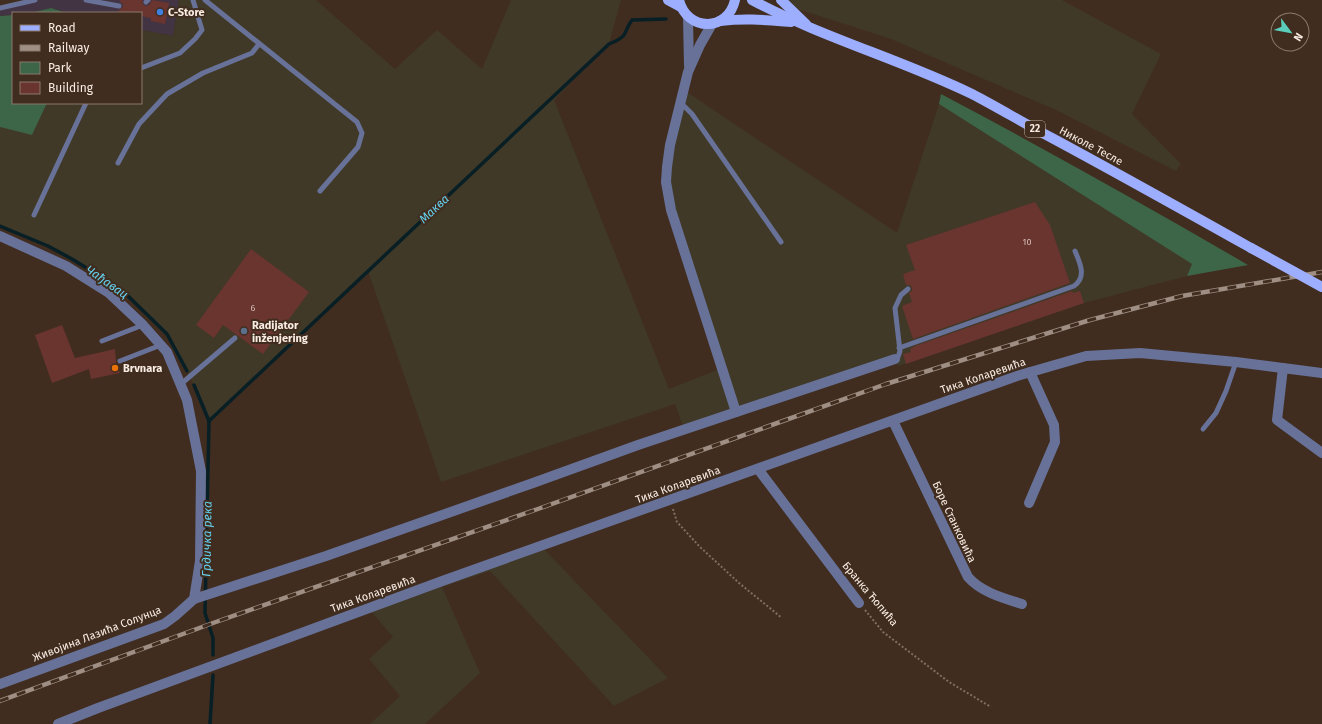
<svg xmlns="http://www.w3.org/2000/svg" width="1322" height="724" font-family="'Fira Sans',sans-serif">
<rect width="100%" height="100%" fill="#402d1f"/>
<polygon fill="#423442" points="35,0 179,0 173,36 141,30 141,13 67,13 51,8 36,12 13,13 13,15 0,16 0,8"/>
<g fill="#403927" fill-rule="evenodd">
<path d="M179,0H316L395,69L437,30L482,69L511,0H621L609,44L554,100L669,389L722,368L666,182L684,90L897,233L939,104L1193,264L1187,276L1084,303L898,366L895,359L684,429L675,404L441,482L368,271L209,421L196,389L167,334L127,295L103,278L72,259L48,246L0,226V127L32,135L47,103H141V30L173,36ZM511,139L398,243L443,200Z"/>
<polygon points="781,0 1062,0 1161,54 1132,114 1181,164 1176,171 1056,110 891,39 804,11 790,9"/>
<polygon points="541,546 668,678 614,706 490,571 442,587 480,673 425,724 370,724 400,696 369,659 393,637 368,608"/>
</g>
<g fill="#3d6548">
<polygon points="51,8 67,13 30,13"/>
<polygon points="13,15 13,103 47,103 32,135 0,127 0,16"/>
<path d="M941,94C1045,149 1147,206 1248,265L1187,276L1192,264L939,104Z"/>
</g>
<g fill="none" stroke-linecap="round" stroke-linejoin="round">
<g stroke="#071f25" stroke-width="3.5">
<polyline points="0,226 48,246 72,259 103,278 127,295 167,334 187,371"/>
<polyline points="194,385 209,421 205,613 213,638 213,655"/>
<path d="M209,421L609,44C614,42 620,40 624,35C627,30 627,27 632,20L666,19"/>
<polyline points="210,724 213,675"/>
</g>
</g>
<g fill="#6a342f">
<polygon points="120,0 143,0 142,3 145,6 149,5 152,0 169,3 165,24 151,21 151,18 141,16 141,13 118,13 119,10 123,7 123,4 120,2"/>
<polygon points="1035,202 1050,225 1070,283 913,339 902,306 912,302 909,293 912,291 912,288 910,285 906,285 903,274 915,270 906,245"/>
<polygon points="251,249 309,292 263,354 223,325 214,338 196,325"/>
<polygon points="1072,291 1073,293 1080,291 1084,303 906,364 903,354 911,352 910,349 915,346"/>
<polygon points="62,325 75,358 115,349 116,362 120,373 91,379 89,369 52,383 35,335"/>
</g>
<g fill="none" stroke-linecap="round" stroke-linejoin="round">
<g stroke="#7f6e61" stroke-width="2" stroke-dasharray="2 2" stroke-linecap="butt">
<polyline points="673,509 677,522 700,547 739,583 782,618"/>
<polyline points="865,610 883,632 949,682 991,707"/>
</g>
<g stroke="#687198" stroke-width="5">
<polyline points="86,0 119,6"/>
<polyline points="205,0 357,122 362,133 358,147 320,191"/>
<polyline points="146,2 148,0"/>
<polyline points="0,8 35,0"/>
<polyline points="141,68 180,53 195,39 202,30 193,0"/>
<polyline points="680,104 684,106 692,114 781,242"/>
<polyline points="118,163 139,124 167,94 203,73 252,53 259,44"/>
<polyline points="34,215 86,103"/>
<polyline points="102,341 143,325"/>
<path d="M899,348L1074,286C1087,277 1080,263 1075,251"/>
<polyline points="895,359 898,357 900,351 895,308 901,295 908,289"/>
<polyline points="120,361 161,345"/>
<polyline points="181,384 235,338"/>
<polyline points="1203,429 1216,413 1226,391 1236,362"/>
</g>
<g stroke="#687198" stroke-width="10">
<polyline points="688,18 689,66"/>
<polyline points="712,24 700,45 688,72 670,145 667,167 666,182 671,210 736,412"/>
<polyline points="0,236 66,266 109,293 143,325 167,352 187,400 201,471 200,561 194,599 175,616 164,624 0,684"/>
<polyline points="1283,368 1277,420 1322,453"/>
<path d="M893,421L968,577C981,592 1003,598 1022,604"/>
<polyline points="758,469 859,603"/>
<polyline points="1029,503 1055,442 1054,425 1030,372"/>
<polyline points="194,599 326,556 533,483 638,445 895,359"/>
<polyline points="58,724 98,708 445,580 1017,376 1086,356 1140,353 1236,362 1322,373"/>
</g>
<g stroke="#9daeff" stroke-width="10">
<polyline points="668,0 681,7"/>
<path d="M679,0C687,32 728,32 735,0"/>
<path d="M752,0C823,38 900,59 972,94C999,108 1025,124 1052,138C1119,174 1185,211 1251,248"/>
<polyline points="781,0 806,24"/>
<path d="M720,21C746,18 765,20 791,22"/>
</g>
<g stroke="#9e8e83" stroke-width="4.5">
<polyline id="rail" points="0,701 213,623 535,510 886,384 1090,320 1182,296 1322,272"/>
</g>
<use href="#rail" stroke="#402d1f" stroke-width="3" stroke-dasharray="9" stroke-linecap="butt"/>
<polyline stroke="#9daeff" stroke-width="10" points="1251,248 1322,287"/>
</g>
<circle fill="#3f7fe0" stroke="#402d1f" stroke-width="1.5" cx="160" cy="12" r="4"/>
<circle fill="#5c6f8a" stroke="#402d1f" stroke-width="1.5" cx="244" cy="331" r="4"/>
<circle fill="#e8710a" stroke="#402d1f" stroke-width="1.5" cx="115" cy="368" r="4"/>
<g text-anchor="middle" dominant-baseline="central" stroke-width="4" stroke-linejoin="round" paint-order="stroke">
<g font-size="9" fill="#d5beb6">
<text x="1027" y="242">10</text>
<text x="253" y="308">6</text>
</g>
<rect fill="#402d1f" stroke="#c2b3a8" stroke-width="1" x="1025" y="121" width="20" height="16" rx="3"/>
<g font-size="10" font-weight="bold" fill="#f9ece3">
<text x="1035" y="129">22</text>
</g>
<g font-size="11" font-weight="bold" fill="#f9ece3" stroke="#402d1f" text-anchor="start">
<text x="168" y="12">C-Store</text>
<text x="252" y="325">Radijator<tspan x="252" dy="13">inženjering</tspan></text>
<text x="123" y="368">Brvnara</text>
</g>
<g font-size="11" fill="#f9ece3" stroke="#402d1f">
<text transform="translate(1091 146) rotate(28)">Николе Тесле</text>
<text transform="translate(983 376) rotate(-19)">Тика Коларевића</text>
<text transform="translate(678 485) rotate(-20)">Тика Коларевића</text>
<text transform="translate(954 522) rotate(65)">Боре Станковића</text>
<text transform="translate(373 594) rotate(-20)">Тика Коларевића</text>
<text transform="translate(870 594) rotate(50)">Бранка Ћопића</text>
<text transform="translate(97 634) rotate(-21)">Живојина Лазића Солунца</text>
</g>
<g font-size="12" font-style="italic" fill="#64d2f0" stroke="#402d1f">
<text transform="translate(434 209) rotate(-43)">Маква</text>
<text transform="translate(107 282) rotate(35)">Чађавац</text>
<text transform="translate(207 539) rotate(-89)">Грдичка река</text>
</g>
</g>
<rect x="12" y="12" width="130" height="92" fill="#402d1f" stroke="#8a796d"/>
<rect x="20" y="25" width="20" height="6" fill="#9daeff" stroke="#8a796d"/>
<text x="48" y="32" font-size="12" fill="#f9ece3">Road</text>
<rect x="20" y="45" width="20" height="6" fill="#9e8e83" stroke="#8a796d"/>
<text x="48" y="52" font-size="12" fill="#f9ece3">Railway</text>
<rect x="20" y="62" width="20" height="12" fill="#3d6548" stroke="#8a796d"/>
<text x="48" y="72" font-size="12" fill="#f9ece3">Park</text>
<rect x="20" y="82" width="20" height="12" fill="#6a342f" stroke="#8a796d"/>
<text x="48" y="92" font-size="12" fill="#f9ece3">Building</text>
<g transform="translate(1290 32) rotate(122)"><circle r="19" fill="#402d1f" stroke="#8a796d"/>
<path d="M0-3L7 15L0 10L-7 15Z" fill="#5bcebb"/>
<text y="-6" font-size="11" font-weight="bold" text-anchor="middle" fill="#f9ece3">N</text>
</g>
</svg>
